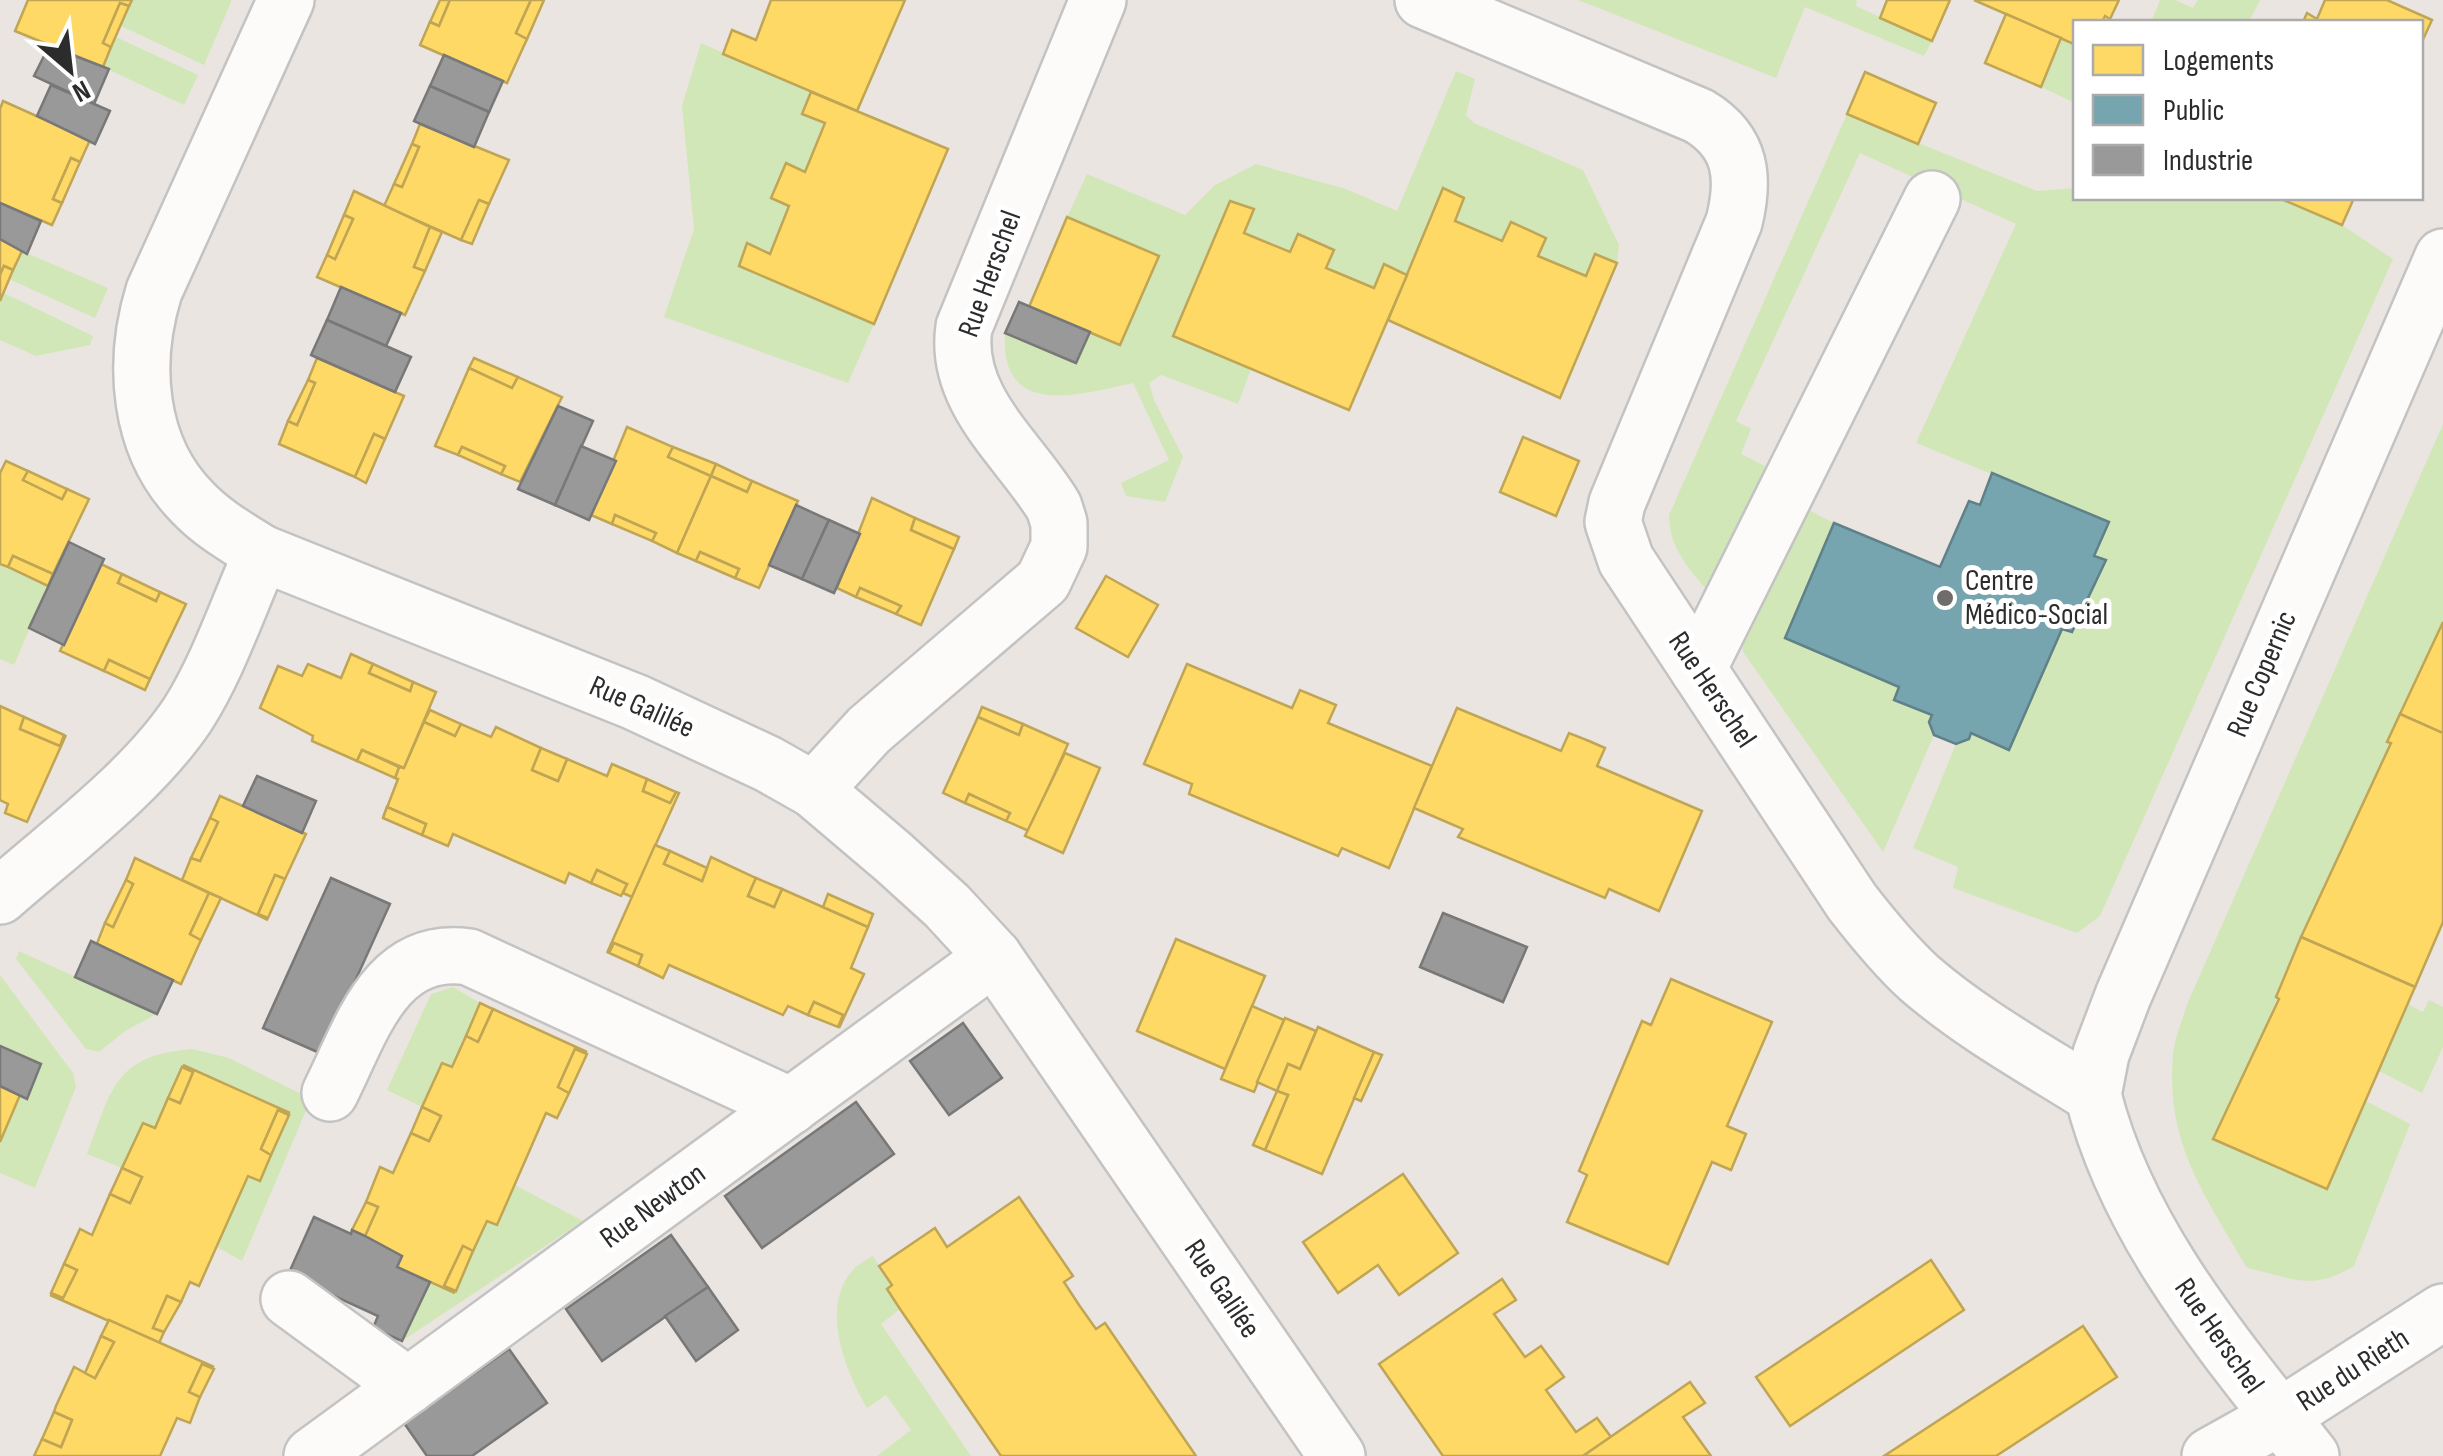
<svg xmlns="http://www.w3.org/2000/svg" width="2443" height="1456" font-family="'Sofia Sans Condensed',sans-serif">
<rect width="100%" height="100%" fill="#eae5e1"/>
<g fill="#d2e7b8">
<polygon points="132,0 232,0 204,65 121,26"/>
<polygon points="1578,0 1857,0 1856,6 1932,41 1924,56 1805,7 1776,78"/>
<polygon points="2160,0 2175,0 2193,8 2198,0 2260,0 2249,22 2151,22"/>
<polygon points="116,37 198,75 184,105 103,67"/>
<polygon points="2061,38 2075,45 2075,103 2041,87"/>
<polygon points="701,43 811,92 802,114 825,123 805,172 786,164 771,198 789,206 770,254 747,244 739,266 874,324 848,383 664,317 694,229 682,106"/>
<path d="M1456,71L1475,79L1466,115L1474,123L1583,170L1619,245L1617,263L1595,254L1586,276L1538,256L1545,238L1512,222L1502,241L1455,221L1464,198L1443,188L1407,275L1384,265L1374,288L1326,268L1334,250L1299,234L1290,252L1244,233L1253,210L1230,201L1173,335L1251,369L1238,404L1161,375L1149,383L1154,400L1183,457L1165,502L1126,496L1121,483L1169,460L1133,383C1077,395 1000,419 1005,333L1076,363L1090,332L1121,345L1158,256L1067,217L1087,174L1185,215L1215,185L1256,164L1346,189L1397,211Z"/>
<path d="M1847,114L2037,191L2075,188L2076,198H2279L2342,225L2393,259L2100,916L2077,933L1953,888L1958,867L1913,848L1956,744L1968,739L1971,733L2009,750L2062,629L2072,632L2105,560L2094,556L2108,522L1916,443L2016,224L1860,153L1736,421L1751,429L1741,454L1775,471L1711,595C1690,570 1669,549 1669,515Z"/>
<polygon points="22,251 108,288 95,318 9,279"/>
<polygon points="4,293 93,336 90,345 36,356 0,340 0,301"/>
<path d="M2443,424V622L2388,741L2391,743L2331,878L2328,877L2243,1080L2240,1079L2213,1139L2327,1188L2366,1101L2410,1124L2354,1266C2311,1292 2293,1278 2247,1268C2205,1196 2165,1143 2173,1054C2175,1037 2183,1018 2188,1002Z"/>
<polygon points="1803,507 1834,523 1785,638 1899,687 1895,700 1932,715 1934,735 1883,852 1743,652 1742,641"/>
<polygon points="0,564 48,586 14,665 0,659"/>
<polygon points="19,951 157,1014 125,1031 99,1052 86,1049 16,959"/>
<polygon points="0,975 73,1073 76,1087 35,1188 0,1173 0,1142 20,1095 27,1098 41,1065 0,1046"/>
<polygon points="453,987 480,1003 452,1067 442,1063 422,1107 387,1090 431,994"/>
<polygon points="2429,1000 2443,1007 2443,1047 2422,1093 2379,1071 2408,1004 2423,1012"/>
<path d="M193,1049L229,1058L311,1099L242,1261L217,1247L248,1176L260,1180L288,1114L182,1067L155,1128L143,1124L122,1168L87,1154C112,1089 114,1055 193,1049Z"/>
<polygon points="515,1185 583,1221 402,1341 430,1282 456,1291 487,1221 497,1225"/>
<path d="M873,1256L892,1285L887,1289L900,1309L881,1324L971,1456H877L911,1430L886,1395L867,1408C846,1372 819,1307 853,1270C858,1264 866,1260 873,1256Z"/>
</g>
<g fill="#ffd966" stroke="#c0a555" stroke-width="2.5">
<polygon points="28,0 132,0 129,6 120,3 103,43 111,47 103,67 15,31"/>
<polygon points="440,0 450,0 439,26 430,22"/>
<polygon points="450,0 531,0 516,33 527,39 507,83 420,45 430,22 439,26"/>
<polygon points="531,0 544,0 527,39 516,33"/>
<polygon points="771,0 905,0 857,111 723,54 732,30 756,40"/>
<polygon points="1887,0 1950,0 1932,41 1880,18"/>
<polygon points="1974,0 2119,0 2110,19 2105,16 2102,22 2076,22 2076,45"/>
<polygon points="2325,0 2387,0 2432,20 2420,46 2420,22 2303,22 2307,13 2317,19"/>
<polygon points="120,3 129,6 111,47 103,43"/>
<polygon points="2006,14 2061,38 2041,87 1985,63"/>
<polygon points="1865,72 1936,103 1918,144 1847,114"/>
<polygon points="811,92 948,149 874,324 739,266 747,243 770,254 789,206 771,198 786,163 805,172 825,123 802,114"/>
<polygon points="3,101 90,140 80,162 71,158 53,199 62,203 52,225 0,203 0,109"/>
<polygon points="420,124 509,160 489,204 479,200 461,240 384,206 394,184 402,187 419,147 412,144"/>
<polygon points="412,144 419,147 402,187 394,184"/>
<polygon points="71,158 80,162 62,203 53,199"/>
<polygon points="1443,188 1464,198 1455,221 1502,241 1511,222 1546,238 1538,256 1586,276 1595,254 1617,263 1560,398 1388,320"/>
<polygon points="354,191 430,227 414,267 425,271 405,315 317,277 327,255 335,259 353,219 344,215"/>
<polygon points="2279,198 2354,198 2342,225"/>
<polygon points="479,200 489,204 472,244 461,240"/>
<polygon points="1230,201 1254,209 1244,233 1290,252 1298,234 1334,250 1326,268 1374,288 1384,264 1407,275 1349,410 1173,336"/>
<polygon points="344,215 353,219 335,259 327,255"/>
<polygon points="1067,217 1159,256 1120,345 1029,307"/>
<polygon points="430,227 442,232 425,271 414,267"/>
<polygon points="0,239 22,251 13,270 4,266 0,275"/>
<polygon points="4,266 13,270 0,301 0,275"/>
<polygon points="317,358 404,396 385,439 374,434 355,477 279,444 288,421 297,425 315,383 308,380"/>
<polygon points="474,358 518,377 512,388 469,368"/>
<polygon points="469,368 512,388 518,377 562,397 520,482 501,474 505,466 480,455 462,447 458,455 435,446"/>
<polygon points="308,380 315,383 297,425 288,421"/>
<polygon points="627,427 673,447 668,457 711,476 677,553 652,541 656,533 615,515 612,524 591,515"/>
<polygon points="374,434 385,439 366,483 355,477"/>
<polygon points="1523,437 1579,461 1556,516 1500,492"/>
<polygon points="462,447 505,466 501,474 458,455"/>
<polygon points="673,447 716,464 711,476 668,457"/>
<polygon points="6,461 28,471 23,480 62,499 67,489 89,499 53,574 13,556 8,567 0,564 0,473"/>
<polygon points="716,464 752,481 747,492 711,476"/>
<polygon points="28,471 67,489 62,499 23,480"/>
<polygon points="711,476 747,492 752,481 798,501 759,588 735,578 739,569 714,558 700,552 696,561 677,553"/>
<polygon points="872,498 915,518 911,530 954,549 921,625 896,614 901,606 881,597 860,588 856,597 837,588"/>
<polygon points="615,515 656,533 652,541 612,524"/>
<polygon points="915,518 959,537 954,549 911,530"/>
<polygon points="700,552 739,569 735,578 696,561"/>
<polygon points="13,556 53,574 48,586 8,567"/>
<polygon points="101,564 122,574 118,583 156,601 160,592 186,604 150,679 109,660 104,671 60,651"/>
<polygon points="122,574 160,592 156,601 118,583"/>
<polygon points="1106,576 1158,605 1128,657 1076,628"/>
<polygon points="860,588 901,606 896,614 856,597"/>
<polygon points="2443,622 2443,733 2400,714"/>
<polygon points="351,654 373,664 369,673 410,691 413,682 436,692 404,768 362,750 357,761 312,741 313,736 260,708 278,666 302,676 308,664 341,678"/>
<polygon points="109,660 150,679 145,690 104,671"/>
<polygon points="373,664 413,682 410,691 369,673"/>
<polygon points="1187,664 1292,708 1300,690 1336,705 1328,723 1432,766 1389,868 1342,848 1338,856 1189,794 1192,784 1144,764"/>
<polygon points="0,706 24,717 20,729 60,746 66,735 27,822 5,813 8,804 0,800"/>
<polygon points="982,707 1023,724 1019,735 978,717"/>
<polygon points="1457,708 1561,751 1569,733 1589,741 1605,748 1597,766 1702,811 1659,911 1609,889 1605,898 1458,837 1463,829 1414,808"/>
<polygon points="430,710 461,724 455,736 424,722"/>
<polygon points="2400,714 2443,733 2443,922 2415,987 2301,937 2391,743 2387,742"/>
<polygon points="24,717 64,735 60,746 20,729"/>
<polygon points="978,717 1019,735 1023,724 1068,744 1029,831 1006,821 1010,813 969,794 965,803 943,793"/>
<polygon points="424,722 455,736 461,724 491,737 496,727 541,748 532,770 558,781 567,759 607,776 612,764 647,779 643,791 670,803 676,792 679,793 632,897 623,893 627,884 597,870 591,883 569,873 565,883 453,834 448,846 422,835 426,824 387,807 383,818 398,779 395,778 399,767 404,768"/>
<polygon points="541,748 567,759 558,781 532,770"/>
<polygon points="362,750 399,767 395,778 357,761"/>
<polygon points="1065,753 1100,768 1063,853 1025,836"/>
<polygon points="647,779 676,792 670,803 643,791"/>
<polygon points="969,794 1010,813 1006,821 965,803"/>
<polygon points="220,796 306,834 285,879 275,875 258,914 268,920 182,880 191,858 200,861 218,822 210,818"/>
<polygon points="387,807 426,824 422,835 383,818"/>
<polygon points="210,818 218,822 200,861 191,858"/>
<polygon points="655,845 670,851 664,864 702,881 711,857 756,878 748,896 774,907 782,889 868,927 851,968 864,974 839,1028 843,1015 814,1002 808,1015 788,1006 783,1015 669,965 663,978 638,966 642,955 614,943 607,953"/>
<polygon points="670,851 707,868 702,881 664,864"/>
<polygon points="135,858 209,893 190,934 201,940 181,984 96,946 105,923 113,927 133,884 126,880"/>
<polygon points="597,870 627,884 621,896 591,883"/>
<polygon points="275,875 285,879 268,918 258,914"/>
<polygon points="756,878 782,889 774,907 748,896"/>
<polygon points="126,880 133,884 113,927 105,923"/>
<polygon points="209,893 221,898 201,940 190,934"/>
<polygon points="828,894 873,914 868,927 823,907"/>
<polygon points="2301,937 2415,987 2327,1189 2213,1139 2279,999 2276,997"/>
<polygon points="1176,939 1265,976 1225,1069 1137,1031"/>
<polygon points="614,943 642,955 638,966 609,953"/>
<polygon points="1671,979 1772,1022 1727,1126 1746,1134 1731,1170 1712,1162 1668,1264 1567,1222 1587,1175 1579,1171 1642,1021 1651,1025"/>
<polygon points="814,1002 843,1015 838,1027 808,1015"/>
<polygon points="480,1003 493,1009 478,1042 466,1036"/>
<polygon points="1252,1006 1284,1020 1254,1092 1221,1079"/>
<polygon points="493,1009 587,1052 575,1049 558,1087 569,1093 557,1118 546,1113 497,1225 487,1221 473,1251 463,1246 444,1286 455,1293 397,1267 402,1256 365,1236 378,1207 366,1202 380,1167 393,1173 411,1133 429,1141 441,1116 422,1107 442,1063 452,1067 466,1036 478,1042"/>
<polygon points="1285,1018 1316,1031 1300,1069 1288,1064 1277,1091 1257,1082"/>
<polygon points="1318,1027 1374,1052 1322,1174 1265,1150 1288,1095 1277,1091 1288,1064 1300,1069"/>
<polygon points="575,1049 587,1054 569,1093 558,1087"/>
<polygon points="1374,1052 1382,1055 1361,1101 1354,1098"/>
<polygon points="183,1065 290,1113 278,1110 261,1149 271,1155 260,1181 248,1176 199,1286 190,1282 181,1302 167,1296 153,1328 164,1332 159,1343 50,1295 63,1298 77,1270 64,1264 80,1229 92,1235 110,1194 130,1203 142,1177 122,1168 143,1123 155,1128 168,1098 180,1103 193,1072"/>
<polygon points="182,1067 193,1072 180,1103 168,1098"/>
<polygon points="0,1086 20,1095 0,1142"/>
<polygon points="1277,1091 1288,1095 1265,1150 1253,1145"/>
<polygon points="422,1107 441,1116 429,1141 411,1133"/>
<polygon points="278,1110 289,1115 271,1155 261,1149"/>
<polygon points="122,1168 142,1177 130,1203 110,1194"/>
<polygon points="1403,1174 1458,1253 1399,1295 1378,1265 1338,1293 1303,1242"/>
<polygon points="1019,1197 1073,1276 1064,1282 1079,1305 1096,1329 1105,1323 1196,1456 1001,1456 900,1309 887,1289 892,1285 879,1266 935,1228 947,1247"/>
<polygon points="366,1202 378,1207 365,1236 352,1230"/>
<polygon points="463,1246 473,1251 456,1291 444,1286"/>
<polygon points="1931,1260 1964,1310 1790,1426 1756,1377"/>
<polygon points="64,1264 77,1270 63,1298 51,1293"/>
<polygon points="1502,1279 1516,1300 1494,1314 1525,1357 1541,1346 1564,1377 1546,1390 1576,1432 1597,1418 1611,1437 1583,1456 1443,1456 1379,1364"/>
<polygon points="167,1296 181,1302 164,1332 153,1328"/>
<polygon points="109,1320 214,1367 202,1364 189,1392 200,1397 190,1423 177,1418 160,1456 34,1456 42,1439 61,1447 72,1420 54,1412 56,1406 74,1367 95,1378 114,1342 101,1336"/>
<polygon points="2083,1326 2117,1377 1996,1456 1884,1456"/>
<polygon points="101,1336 114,1342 95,1378 85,1373"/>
<polygon points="202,1364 214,1369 200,1397 189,1392"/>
<polygon points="1690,1382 1705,1403 1683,1417 1711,1456 1583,1456"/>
<polygon points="54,1412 72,1420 61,1447 42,1439"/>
</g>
<polygon fill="#76a5af" stroke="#608188" stroke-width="2.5" points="1992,473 2109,522 2094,556 2106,560 2072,632 2062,629 2009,750 1971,733 1969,739 1956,744 1934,735 1929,722 1932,715 1894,700 1899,687 1785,638 1834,523 1940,567 1969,501 1980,505"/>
<g fill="#999" stroke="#787878" stroke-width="2.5">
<polygon points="49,46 109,69 94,104 34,76"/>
<polygon points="444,55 503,81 489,112 430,86"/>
<polygon points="51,85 110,111 95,144 37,116"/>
<polygon points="430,86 489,112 474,147 414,121"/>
<polygon points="0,203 41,221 27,254 0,239"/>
<polygon points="341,287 401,313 386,346 327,320"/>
<polygon points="1019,302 1090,332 1076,363 1005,333"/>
<polygon points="327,320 411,357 395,392 311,355"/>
<polygon points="558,406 593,421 555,505 518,489"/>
<polygon points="581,446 616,461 589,520 555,505"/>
<polygon points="796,505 829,520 802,579 769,565"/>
<polygon points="829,520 860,534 834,593 802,579"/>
<polygon points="69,542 104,559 64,645 29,628"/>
<polygon points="257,776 316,801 302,833 243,806"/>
<polygon points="331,878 390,904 322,1054 263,1028"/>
<polygon points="1443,913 1527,947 1503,1002 1420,967"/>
<polygon points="91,941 173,980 157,1014 75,977"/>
<polygon points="963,1023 1002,1078 949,1115 910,1061"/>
<polygon points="0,1046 41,1064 27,1099 0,1086"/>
<polygon points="856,1102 894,1154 762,1248 725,1196"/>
<polygon points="314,1217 351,1234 352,1230 365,1236 402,1256 397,1267 430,1282 402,1341 373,1328 378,1316 288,1275"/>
<polygon points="671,1235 708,1287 602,1361 566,1309"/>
<polygon points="708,1287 738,1330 696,1361 665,1316"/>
<polygon points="509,1349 547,1403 472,1456 427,1456 404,1423"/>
</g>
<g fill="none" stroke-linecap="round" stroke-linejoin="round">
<g stroke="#c3c3c3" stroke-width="60">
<g id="minor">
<path d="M286,0L154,291C132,362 137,447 193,503C213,524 238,538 262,553L635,702L768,764L814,790L893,857L947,906L994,957L1337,1456"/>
<path d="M1423,0L1699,116C1742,142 1745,178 1734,222L1617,503L1613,522L1626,560L1852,902C1873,929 1894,955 1919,978C1972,1024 2034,1058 2093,1095C2128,1234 2224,1345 2311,1456"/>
<polyline points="1698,669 1932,199"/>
<path d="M814,790L869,730L1043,581L1059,547V523L1054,507C1020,450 953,400 964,327L1098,0"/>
<path d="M0,896C61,842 143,782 188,714C219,665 238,606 262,553"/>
<path d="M330,1093C362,1030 384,945 469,957L791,1106"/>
<polyline points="2093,1095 2101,1054 2123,996 2443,257"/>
<polyline points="289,1299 408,1386"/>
<polyline points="312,1456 994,957"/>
<polyline points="2210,1456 2278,1418 2443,1312"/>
</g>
</g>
<use href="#minor" stroke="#fcfbfa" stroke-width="55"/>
</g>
<circle fill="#6e6d6b" stroke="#fff" stroke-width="4" cx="1945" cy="598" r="10"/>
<g text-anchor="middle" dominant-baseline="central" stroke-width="10" stroke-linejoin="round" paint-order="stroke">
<g font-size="30" fill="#2c2c2c" stroke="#fff">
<text transform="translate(990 274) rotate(-70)">Rue Herschel</text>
<text transform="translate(2262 674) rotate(-67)">Rue Copernic</text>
<text transform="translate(1712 690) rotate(56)">Rue Herschel</text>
<text transform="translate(642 707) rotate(24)">Rue Galilée</text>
<text transform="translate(653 1206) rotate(-36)">Rue Newton</text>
<text transform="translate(1222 1289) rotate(56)">Rue Galilée</text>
<text transform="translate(2219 1336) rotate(55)">Rue Herschel</text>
<text transform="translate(2353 1370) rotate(-33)">Rue du Rieth</text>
</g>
<g font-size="30" fill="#2c2c2c" stroke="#fff" text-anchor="start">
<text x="1965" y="581">Centre<tspan x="1965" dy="34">Médico-Social</tspan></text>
</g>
</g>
<rect x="2073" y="20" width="350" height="180" fill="#ffffff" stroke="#ababab" stroke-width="2.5"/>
<rect x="2093" y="45" width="50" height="30" fill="#ffd966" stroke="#ababab" stroke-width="2.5"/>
<text x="2163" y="70" font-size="30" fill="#2c2c2c">Logements</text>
<rect x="2093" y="95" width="50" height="30" fill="#76a5af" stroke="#ababab" stroke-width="2.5"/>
<text x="2163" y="120" font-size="30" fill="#2c2c2c">Public</text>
<rect x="2093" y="145" width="50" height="30" fill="#999999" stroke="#ababab" stroke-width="2.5"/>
<text x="2163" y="170" font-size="30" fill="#2c2c2c">Industrie</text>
<g transform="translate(70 70) rotate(152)" stroke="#ffffff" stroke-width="8" paint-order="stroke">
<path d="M0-8L18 38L0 25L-18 38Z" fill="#2c2c2c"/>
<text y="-15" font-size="28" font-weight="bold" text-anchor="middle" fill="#2c2c2c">N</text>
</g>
</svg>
